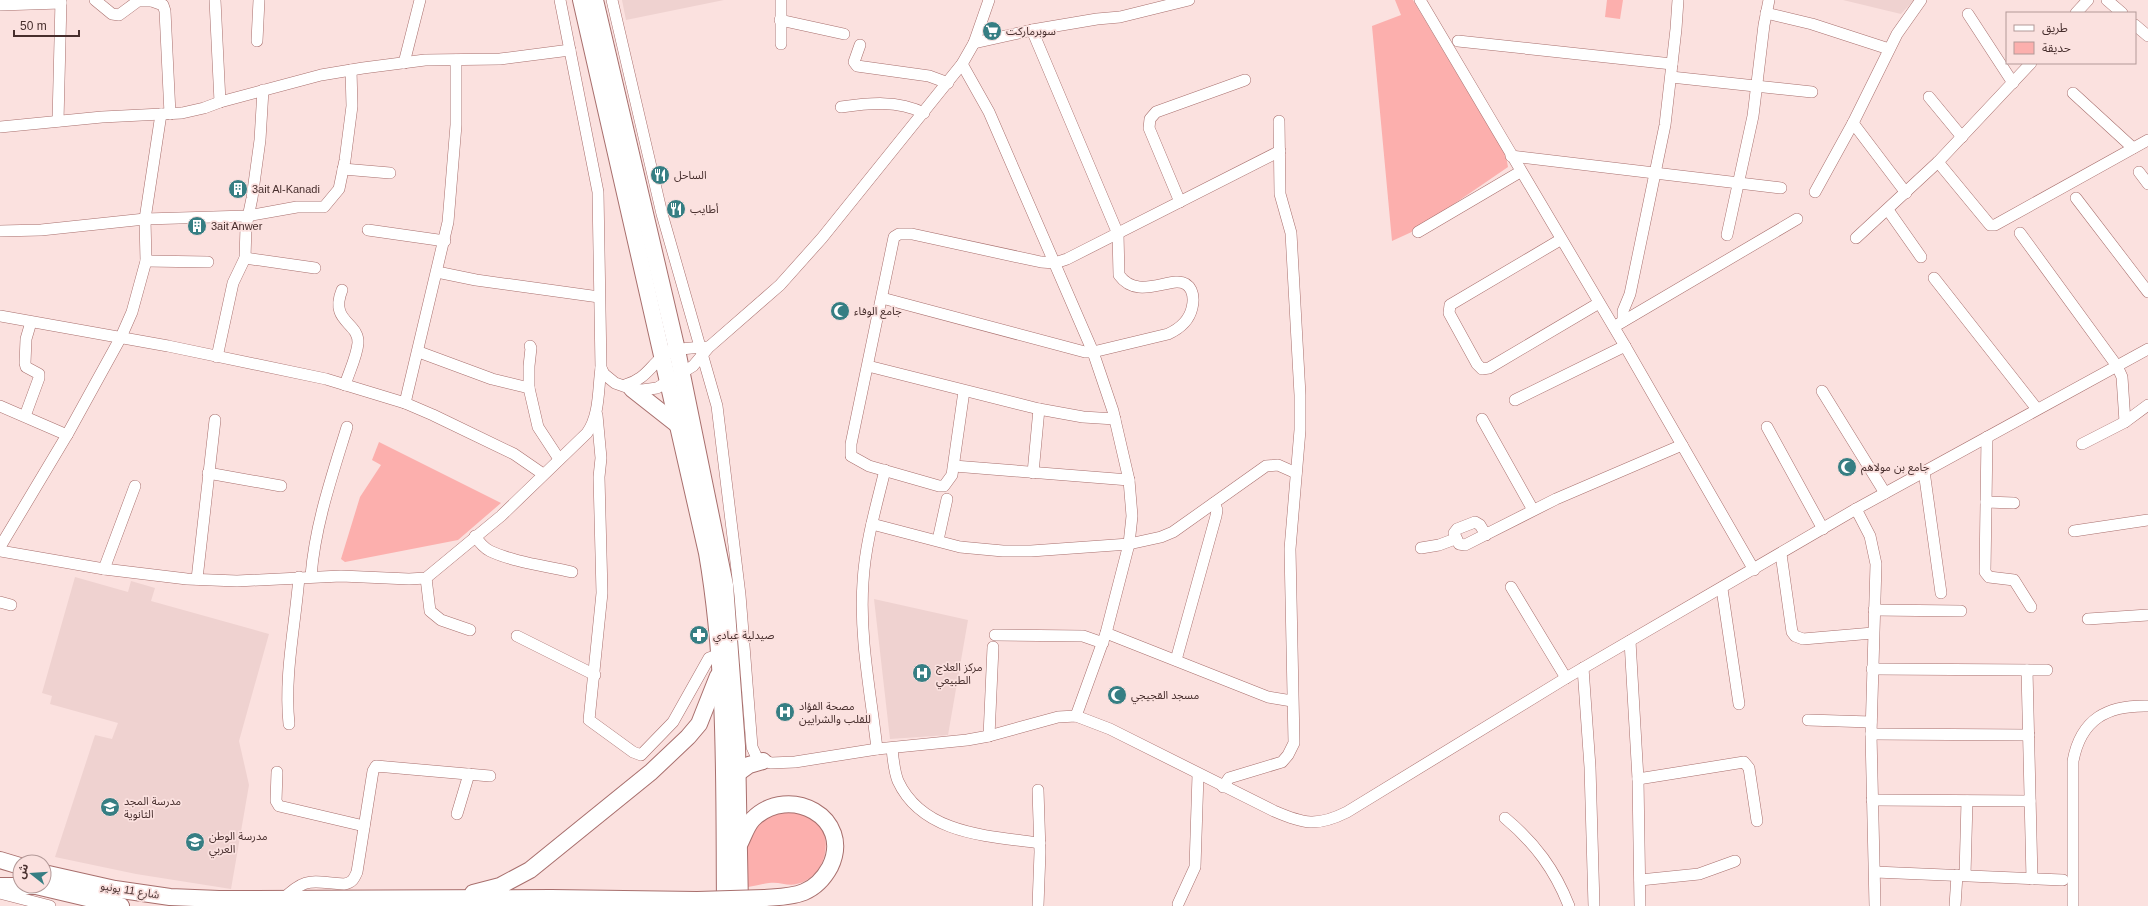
<svg xmlns="http://www.w3.org/2000/svg" width="2148" height="906" font-family="Arial,'Noto Sans Arabic',sans-serif">
<rect width="100%" height="100%" fill="#fbe1df"/>
<g fill="#efd2d0">
<polygon points="622,0 724,0 626,20"/>
<polygon points="1843,0 1914,0 1901,14"/>
<polygon points="75,577 128,592 131,581 155,588 151,601 269,634 239,741 249,785 231,889 136,874 55,857 95,735 112,739 118,723 50,704 52,696 42,693"/>
<polygon points="874,599 968,620 948,735 890,739"/>
</g>
<g fill="#fcafad">
<polygon points="1395,0 1413,0 1506,156 1508,167 1416,230 1392,241 1372,26 1401,15"/>
<polygon points="1607,0 1623,0 1620,19 1605,17"/>
<polygon points="379,442 501,503 458,540 345,562 341,559 360,497 381,465 372,460"/>
<path d="M791,808C798,811 808,814 814,818C834,835 827,870 805,881C790,889 782,881 769,883C762,884 755,886 748,887C748,871 743,831 759,820C767,814 782,812 791,808Z"/>
</g>
<g fill="none" stroke-linecap="round" stroke-linejoin="round">
<g stroke="#a86f6d" stroke-width="12">
<g id="minor">
<polyline points="95,0 112,14 119,15 138,1 149,1"/>
<polyline points="149,0 163,5 165,11 170,114"/>
<polyline points="215,0 220,102"/>
<polyline points="560,0 598,192 601,368 604,374 615,383 632,389 642,390 657,388 693,366 709,347 780,285 822,238 962,64 974,43 989,0"/>
<path d="M612,0L662,214L717,406L740,595L752,747L757,758L771,763L795,762L877,749L967,740L989,736L1058,717L1076,716L1110,729L1274,811C1304,824 1317,827 1347,812L1566,678L1856,509L2148,349"/>
<polyline points="1420,0 1625,346 1754,570"/>
<polyline points="2107,0 2122,13"/>
<polyline points="0,5 61,3"/>
<polyline points="1766,13 1812,24 1889,49"/>
<polyline points="2076,13 2088,0"/>
<polyline points="1968,14 2013,83"/>
<polyline points="780,20 844,34"/>
<polyline points="2135,25 2148,36"/>
<polyline points="257,41 259,0"/>
<polyline points="1458,41 1672,64"/>
<polyline points="974,43 1032,30 1097,19 1120,17 1189,0"/>
<polyline points="781,44 781,0"/>
<polyline points="860,45 854,62 857,66 929,76 948,83"/>
<polyline points="404,63 420,0"/>
<polyline points="962,64 989,112 1093,352 1113,411 1129,480 1132,516 1129,544 1106,633 1076,716"/>
<polyline points="1671,77 1812,92"/>
<polyline points="2073,93 2133,148"/>
<polyline points="1929,97 1962,137"/>
<path d="M841,107C870,103 897,100 924,113"/>
<polyline points="58,121 61,0"/>
<polyline points="1853,123 1906,193"/>
<polyline points="0,127 102,117 182,113 204,108 220,102 321,75 363,68 425,60 500,59 570,50"/>
<polyline points="1511,156 1781,188"/>
<polyline points="1938,162 1990,225 1995,225 2148,140"/>
<polyline points="343,169 390,173"/>
<polyline points="2139,172 2148,184"/>
<polyline points="1815,192 1853,123 1897,34 1921,0"/>
<polyline points="2076,198 2148,292"/>
<polyline points="1180,202 1149,128 1150,119 1156,112 1245,80"/>
<polyline points="1888,210 1921,257"/>
<polyline points="368,230 445,241"/>
<polyline points="0,231 41,230 145,219 247,216 297,207 324,207 339,189 345,160 352,106 351,70"/>
<polyline points="1418,232 1520,172"/>
<polyline points="2020,233 2117,366 2122,377 2125,422"/>
<polyline points="1727,235 1753,116 1764,25 1769,0"/>
<polyline points="1856,238 1938,162 2031,63"/>
<polyline points="1560,240 1450,305 1449,313 1477,364 1482,369 1489,368 1599,303"/>
<polyline points="245,258 315,268"/>
<polyline points="146,261 208,262"/>
<polyline points="437,272 476,280 599,297"/>
<polyline points="1934,278 2037,409"/>
<path d="M342,290C329,322 359,322 358,343C357,356 349,372 345,385"/>
<path d="M882,298L1085,352H1093L1168,334C1179,329 1189,321 1192,308C1195,296 1192,281 1176,282C1157,284 1134,296 1119,275L1118,234L1032,30"/>
<polyline points="0,316 168,346 326,379 405,403 433,415 514,454 543,474"/>
<polyline points="1623,321 1623,311 1630,294 1665,125 1676,29 1678,0"/>
<polyline points="1617,325 1797,219"/>
<polyline points="419,352 492,379 529,388 538,427 559,459"/>
<polyline points="217,357 233,283 245,258 246,227 252,198 260,140 263,90"/>
<polyline points="868,366 1039,409 1083,417 1115,419"/>
<path d="M625,385C645,379 648,369 662,357C674,347 693,348 708,347"/>
<polyline points="529,388 529,366 531,348 530,346"/>
<polyline points="964,391 952,475 944,486 939,486 869,466 851,456 851,444 894,237 899,234 912,234 1041,262 1055,263 1067,259 1280,151"/>
<polyline points="1822,391 1885,493"/>
<polyline points="1515,400 1625,346"/>
<polyline points="405,403 448,222 456,125 456,60"/>
<polyline points="0,406 67,435"/>
<polyline points="597,415 601,458 599,477 602,593 589,720 633,752 641,755 673,722 709,658 718,655"/>
<polyline points="25,416 39,378 39,374 26,367 25,363 26,339 31,322"/>
<polyline points="1482,419 1533,510"/>
<polyline points="1767,427 1823,529"/>
<polyline points="1987,437 1985,572 1989,577 2014,580 2031,607"/>
<polyline points="2082,444 2125,422 2148,405"/>
<polyline points="954,466 1129,480"/>
<polyline points="1924,471 1941,593"/>
<polyline points="208,473 281,486"/>
<polyline points="1033,473 1039,409"/>
<polyline points="1986,502 2014,503"/>
<polyline points="1856,509 1870,536 1876,564 1871,734 1875,906"/>
<polyline points="872,524 960,547 1003,551 1031,551 1129,544 1161,537 1173,532 1266,466 1278,465 1296,473"/>
<polyline points="2074,531 2148,520"/>
<polyline points="1486,535 1480,525 1475,522 1457,529 1454,533 1459,544 1465,545 1556,499 1682,445"/>
<path d="M475,536C479,542 484,548 490,551C513,562 547,566 572,572"/>
<polyline points="938,540 947,499"/>
<polyline points="0,547 67,435 121,337 132,312 146,261 145,219 161,114"/>
<polyline points="1421,548 1439,545 1455,539"/>
<path d="M0,551L104,569L187,579L237,581L341,576L409,579L426,578L501,516L587,433C600,415 598,388 601,368"/>
<polyline points="1781,554 1792,632 1795,636 1803,639 1873,633"/>
<polyline points="104,569 135,486"/>
<path d="M311,576C315,525 332,476 347,427"/>
<polyline points="426,578 430,611 441,620 470,630"/>
<polyline points="197,579 215,420"/>
<polyline points="1511,587 1566,678"/>
<polyline points="1722,589 1739,704"/>
<polyline points="0,602 11,605"/>
<polyline points="1874,610 1961,611"/>
<polyline points="2088,619 2148,615"/>
<polyline points="1106,633 1268,697 1292,701"/>
<polyline points="995,635 1083,636 1103,643"/>
<polyline points="517,636 595,675"/>
<polyline points="1630,641 1638,779 1640,906"/>
<polyline points="1176,660 1216,516 1217,510 1214,503"/>
<polyline points="1583,668 1590,767 1594,906"/>
<polyline points="1872,669 2047,670"/>
<polyline points="2027,670 2032,879"/>
<polyline points="1808,720 1871,722"/>
<path d="M289,724C284,675 295,627 299,577"/>
<polyline points="1871,734 2029,735"/>
<polyline points="989,736 993,647"/>
<path d="M892,748C893,759 894,771 898,781C923,835 990,836 1040,843"/>
<path d="M877,749C871,695 859,637 863,582C865,544 876,507 885,470"/>
<polyline points="277,772 276,801 279,806 364,826"/>
<polyline points="1638,779 1744,762 1749,768 1757,821"/>
<polyline points="1223,787 1229,778 1282,762 1288,755 1294,743 1290,549 1300,430 1300,395 1291,233 1280,194 1279,121"/>
<polyline points="1872,800 2030,801"/>
<polyline points="457,814 469,774"/>
<path d="M1505,818C1535,843 1555,870 1569,906"/>
<polyline points="1875,872 2063,880"/>
<polyline points="1965,875 1967,801"/>
<polyline points="1640,880 1699,874 1735,861"/>
<polyline points="0,893 50,906"/>
<path d="M282,900C306,876 311,882 344,884C352,883 354,879 357,872L373,771L376,766L490,776"/>
<polyline points="1178,904 1195,867 1198,775"/>
<polyline points="1038,906 1040,852 1038,790"/>
<polyline points="1955,906 1957,875"/>
<path d="M2073,906V761C2081,719 2107,705 2148,706"/>
</g>
</g>
<g stroke="#a86f6d" stroke-width="18">
<g id="highway">
<path d="M581,0L707,553C727,669 724,789 725,906"/>
<polyline points="595,0 677,350 725,585 737,746 740,906"/>
<polyline points="632,389 679,426"/>
<polyline points="738,773 749,765 763,761"/>
<path d="M740,843C744,835 747,825 753,819C789,783 854,818 830,867C824,878 816,887 804,892C792,897 778,897 765,898"/>
<polyline points="0,860 20,866"/>
<polyline points="44,873 115,889 170,897 219,899 551,898 697,900"/>
<polyline points="0,886 37,886"/>
<polyline points="36,886 121,906"/>
<polyline points="473,893 500,886 530,870 651,772 688,737 699,724 718,676"/>
</g>
</g>
<use href="#minor" stroke="#fff" stroke-width="11"/>
<use href="#highway" stroke="#fff" stroke-width="16"/>
<g stroke="#a86f6d" stroke-width="18" stroke-linecap="butt">
<polyline id="highway-bridge" points="697,900 765,898"/>
</g>
<use href="#highway-bridge" stroke="#fff" stroke-width="16"/>
</g>
<defs>
<g id="supermarket-disc" transform="scale(1)"><circle r="9.5" fill="#367e83" stroke="#fbe1df"/><path d="M-6-5.5h2.5l.6 2H6L4.5 2H-2.5L-4.4-4H-6ZM-1.5 3.2a1.3 1.3 0 1 0 .1 0ZM3 3.2a1.3 1.3 0 1 0 .1 0Z" fill="#fff"/></g>
<g id="restaurant-disc" transform="scale(1)"><circle r="9.5" fill="#367e83" stroke="#fbe1df"/><path d="M-5-6h1v4h1v-4h1v4h1v-4h1v5L-1.5 .5V6h-2V.5L-5-1ZM5-6V6H3V1.5H1.5Q1.5-4 5-6Z" fill="#fff"/></g>
<g id="building-disc" transform="scale(1)"><circle r="9.5" fill="#367e83" stroke="#fbe1df"/><path d="M-4-6H4V6H1V3H-1V6H-4ZM-2.5-4.3h1.7v1.8h-1.7ZM.8-4.3h1.7v1.8H.8ZM-2.5-1h1.7V.8h-1.7ZM.8-1h1.7V.8H.8Z" fill="#fff"/></g>
<g id="mosque-disc" transform="scale(1)"><circle r="9.5" fill="#367e83" stroke="#fbe1df"/><path d="M3.5-4.9A6 6 0 1 0 3.5 4.9A5 5 0 1 1 3.5-4.9Z" fill="#fff"/></g>
<g id="pharmacy-disc" transform="scale(1)"><circle r="9.5" fill="#367e83" stroke="#fbe1df"/><path d="M-2-6h4v4h4v4h-4v4h-4v-4h-4v-4h4Z" fill="#fff"/></g>
<g id="hospital-disc" transform="scale(1)"><circle r="9.5" fill="#367e83" stroke="#fbe1df"/><path d="M-5-5h3v3.5h4V-5h3V5h-3V1.5h-4V5h-3Z" fill="#fff"/></g>
<g id="school-disc" transform="scale(1)"><circle r="9.5" fill="#367e83" stroke="#fbe1df"/><path d="M0-5L7-2L0 1L-7-2ZM-4 1L0 2.5L4 1V4Q0 6-4 4Z" fill="#fff"/></g>
</defs>
<g fill-rule="evenodd">
<use href="#supermarket-disc" x="992" y="31"/>
<use href="#restaurant-disc" x="660" y="175"/>
<use href="#building-disc" x="238" y="189"/>
<use href="#restaurant-disc" x="676" y="209"/>
<use href="#building-disc" x="197" y="226"/>
<use href="#mosque-disc" x="840" y="311"/>
<use href="#mosque-disc" x="1847" y="467"/>
<use href="#pharmacy-disc" x="699" y="635"/>
<use href="#hospital-disc" x="922" y="673"/>
<use href="#mosque-disc" x="1117" y="695"/>
<use href="#hospital-disc" x="785" y="712"/>
<use href="#school-disc" x="110" y="807"/>
<use href="#school-disc" x="195" y="842"/>
</g>
<g text-anchor="middle" dominant-baseline="central" stroke-width="3.5" stroke-linejoin="round" paint-order="stroke">
<g font-size="11" fill="#472e2d" stroke="#fbe1df" text-anchor="start">
<text x="1006" y="31">سوبرماركت</text>
<text x="674" y="175">الساحل</text>
<text x="252" y="189">3ait Al-Kanadi</text>
<text x="690" y="209">أطايب</text>
<text x="211" y="226">3ait Anwer</text>
<text x="854" y="311">جامع الوفاء</text>
<text x="1861" y="467">جامع بن مولاهم</text>
<text x="713" y="635">صيدلية عبادي</text>
<text x="936" y="667">مركز العلاج<tspan x="936" dy="13">الطبيعي</tspan></text>
<text x="1131" y="695">مسجد القجيجي</text>
<text x="799" y="706">مصحة الفؤاد<tspan x="799" dy="13">للقلب والشرايين</tspan></text>
<text x="124" y="801">مدرسة المجد<tspan x="124" dy="13">الثانوية</tspan></text>
<text x="209" y="836">مدرسة الوطن<tspan x="209" dy="13">العربي</tspan></text>
</g>
<g font-size="11" fill="#472e2d" stroke="#fbe1df">
<text transform="translate(130 890) rotate(9)">شارع 11 يونيو</text>
</g>
</g>
<rect x="2006" y="12" width="130" height="52" fill="#fbe1df" stroke="#b39998"/>
<rect x="2014" y="25" width="20" height="6" fill="#ffffff" stroke="#b39998"/>
<text x="2042" y="32" font-size="12" fill="#472e2d">طريق</text>
<rect x="2014" y="42" width="20" height="12" fill="#fcafad" stroke="#b39998"/>
<text x="2042" y="52" font-size="12" fill="#472e2d">حديقة</text>
<g transform="translate(32 874) rotate(287)"><circle r="19" fill="#fbe1df" stroke="#b39998"/>
<path d="M0-3L7 15L0 10L-7 15Z" fill="#367e83"/>
<text y="-6" font-size="11" font-weight="bold" text-anchor="middle" fill="#472e2d">ش</text>
</g>
<path d="M14 30v6h65v-6" fill="none" stroke="#472e2d" stroke-width="2"/>
<text x="20" y="30" font-size="12" fill="#472e2d" stroke="#fbe1df" stroke-width="3" paint-order="stroke">50 m</text>
</svg>
